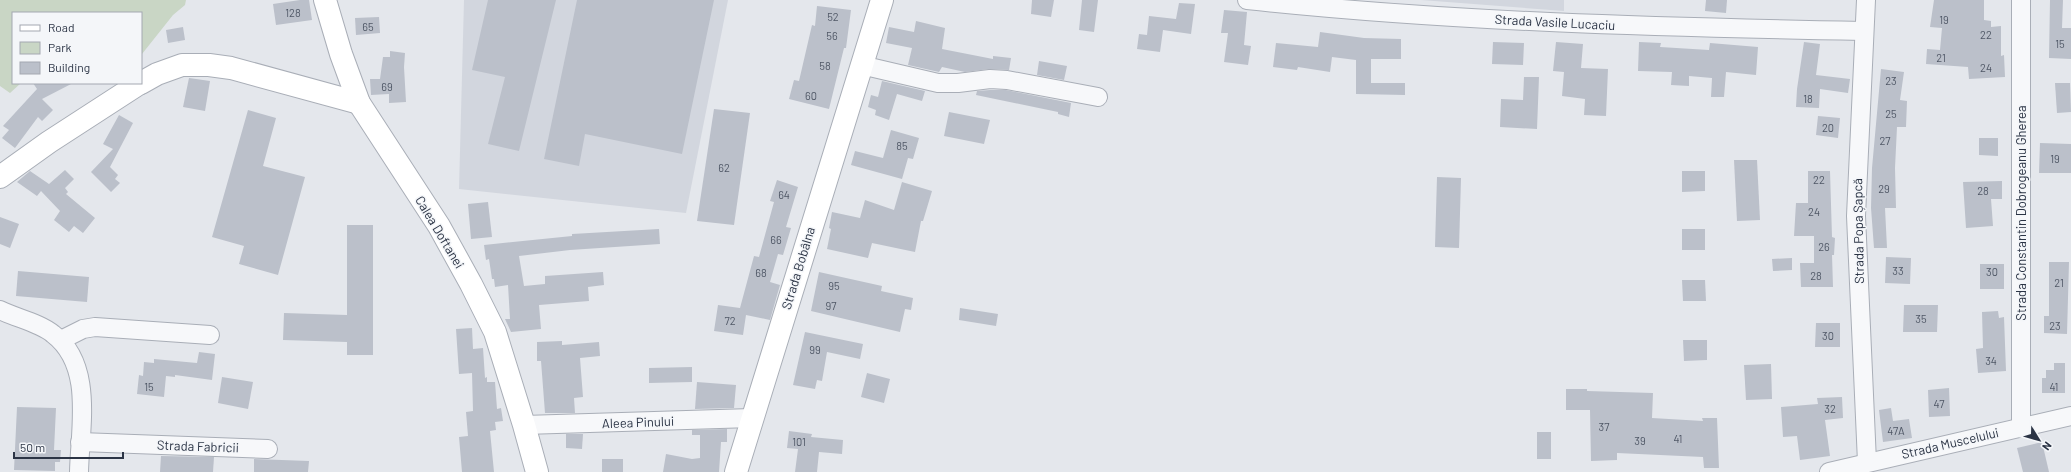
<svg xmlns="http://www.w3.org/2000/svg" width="2071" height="472" font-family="Barlow,sans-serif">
<rect width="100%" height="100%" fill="#e4e7ec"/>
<g fill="#d2d6de">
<polygon points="464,0 728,0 686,213 459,189"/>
<polygon points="1421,0 1564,0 1564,11"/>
</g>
<polygon fill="#c9d6c5" points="0,0 186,0 185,5 173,15 142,54 141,13 13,13 13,83 21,83 10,93 0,86"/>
<g fill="#bbc0ca">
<polygon points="300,0 309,0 312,20 276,25 273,4"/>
<polygon points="488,0 556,0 519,151 488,144 505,77 472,70"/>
<polygon points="577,0 714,0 682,154 585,134 579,166 544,159"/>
<polygon points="1032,0 1054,0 1051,17 1031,14"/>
<polygon points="1082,0 1098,0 1094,32 1079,30"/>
<polygon points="1706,0 1727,0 1726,13 1705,11"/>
<polygon points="1934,0 1984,0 1984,20 1991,21 1991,27 2001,26 2001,56 2004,55 2005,77 1969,79 1968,67 1926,64 1927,49 1940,50 1942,28 1930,27"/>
<polygon points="2050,0 2063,0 2062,28 2071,28 2071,59 2049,58"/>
<polygon points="1179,3 1195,4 1191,34 1163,30 1160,52 1137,49 1139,34 1147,35 1149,16 1176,19"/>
<polygon points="817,6 851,10 846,48 844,48 829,109 789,99 794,80 799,81 812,25 815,26"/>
<polygon points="1224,10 1247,12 1244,45 1251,46 1248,65 1224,62 1228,33 1221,33"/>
<polygon points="379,17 380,33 356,35 355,18"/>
<polygon points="916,21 945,28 942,49 993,59 993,56 1011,58 1009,70 989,69 965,72 942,67 939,72 908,65 912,48 886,43 889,27 914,32"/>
<polygon points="183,27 185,40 168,43 166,30"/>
<polygon points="1320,32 1364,38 1401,39 1401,59 1371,59 1371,83 1405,83 1405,95 1356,94 1356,60 1332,57 1330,72 1298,67 1297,70 1273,67 1276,43 1318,47"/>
<polygon points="1493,42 1524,43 1523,65 1492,64"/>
<polygon points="1556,42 1583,44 1581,68 1608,69 1606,116 1584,115 1585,99 1562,96 1564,72 1553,71"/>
<polygon points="1639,42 1661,43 1660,47 1709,50 1710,43 1758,47 1756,75 1726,72 1724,97 1711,97 1712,78 1689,76 1689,86 1671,85 1672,72 1638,71"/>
<polygon points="1804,42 1820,44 1816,75 1850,79 1848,93 1820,89 1819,108 1796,107 1797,89"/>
<polygon points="390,51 405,53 404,67 406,102 389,103 389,94 371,95 370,79 380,79 383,57 390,57"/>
<polygon points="1039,61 1067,66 1064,80 1037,75"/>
<polygon points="1881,69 1904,72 1900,100 1907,101 1906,127 1897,127 1895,168 1896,208 1885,208 1887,248 1874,248 1871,208 1872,168"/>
<polygon points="1524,77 1539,77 1537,129 1500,127 1501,99 1523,100"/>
<polygon points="189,78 210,81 205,111 183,107"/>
<polygon points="882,81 925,91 922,101 897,94 889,120 875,115 876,110 868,107 871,95 878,97"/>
<polygon points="33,83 73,83 42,99 53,110 42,121 38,117 15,148 2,138 9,130 3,126 37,89"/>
<polygon points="2055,83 2070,83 2071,112 2057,113"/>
<polygon points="990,90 1006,90 1071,103 1069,117 1058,114 1058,112 976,95 977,91"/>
<polygon points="714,109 750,113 734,225 697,221"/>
<polygon points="248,110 276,118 263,166 305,177 278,275 239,264 244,246 212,237"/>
<polygon points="949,112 990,120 984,144 944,136"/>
<polygon points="119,115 133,123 110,167 118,175 115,179 120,183 111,192 91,172 113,149 103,144"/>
<polygon points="1818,116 1840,118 1838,138 1816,135"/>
<polygon points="891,130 919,138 913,159 908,158 902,179 851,165 855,151 883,158"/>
<polygon points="1979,138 1998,138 1998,156 1979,155"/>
<polygon points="2040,143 2071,144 2071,173 2039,173"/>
<polygon points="1734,160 1757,160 1760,220 1737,221"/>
<polygon points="65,170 74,179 65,188 68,192 66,194 95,218 83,233 74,226 69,232 54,220 60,211 41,191 37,196 17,182 30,171 49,184"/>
<polygon points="1682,171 1705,171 1705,191 1682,192"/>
<polygon points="1808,171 1830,171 1832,237 1835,238 1834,255 1832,255 1833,287 1801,287 1800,263 1814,263 1814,236 1794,236 1796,203 1808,203"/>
<polygon points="1437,177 1461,178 1459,248 1435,247"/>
<polygon points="777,180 798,187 786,227 791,228 783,255 778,254 770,282 780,285 770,320 746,315 743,335 714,331 718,305 740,308 754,256 759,257 774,202 770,201"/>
<polygon points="2002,181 2002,199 1991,199 1993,226 1966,228 1963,182"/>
<polygon points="902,182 932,191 923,221 921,221 915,252 872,243 868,258 827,249 831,229 829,228 832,212 860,218 865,200 894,210"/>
<polygon points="488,202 492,237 471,239 468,204"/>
<polygon points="0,217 19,224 10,248 0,244"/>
<polygon points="347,225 373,225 373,355 347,355 347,342 283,340 284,313 347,315"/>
<polygon points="659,229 660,244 570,250 519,256 524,286 545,284 545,276 603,272 604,285 588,287 589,301 539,305 541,329 511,332 505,319 510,319 508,285 495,287 494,279 492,279 489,259 486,260 484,245 572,236 572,234"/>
<rect x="1682" y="229" width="23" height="21"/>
<polygon points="1886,257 1911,258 1910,284 1885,283"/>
<polygon points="1792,258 1792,270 1773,271 1772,259"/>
<polygon points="2049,262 2069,262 2067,334 2044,333 2044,316 2049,316"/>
<rect x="1980" y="264" width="24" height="25"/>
<polygon points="18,271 89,277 87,302 16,296"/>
<polygon points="819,272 882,286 881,291 913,298 911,310 905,309 900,332 811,311"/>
<polygon points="1682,280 1705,280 1706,301 1683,301"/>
<polygon points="1904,305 1938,305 1937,332 1903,332"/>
<polygon points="960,308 998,314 996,326 959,320"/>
<polygon points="1998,311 1999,318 2004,317 2006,371 1978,373 1976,349 1983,348 1982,312"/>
<polygon points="1816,323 1840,323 1840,347 1815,347"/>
<polygon points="472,328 473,349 483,348 485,378 487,377 487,382 495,382 497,409 501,408 503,421 495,422 496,430 490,431 494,472 462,472 459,437 468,436 466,412 473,411 472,373 459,374 456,329"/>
<polygon points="805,332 863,344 860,359 827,352 822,381 817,380 815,389 793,385"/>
<polygon points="1683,340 1707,340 1707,360 1684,361"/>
<polygon points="562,341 562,345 599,342 600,356 580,358 583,397 574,398 575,413 545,413 541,361 537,361 537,342"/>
<polygon points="199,352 215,354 212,380 175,375 175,377 166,376 164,397 137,394 139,375 143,376 144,362 154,363 154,359 197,363"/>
<polygon points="2054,363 2065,363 2065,393 2042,393 2042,378 2046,378 2046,370 2054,370"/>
<polygon points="1771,364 1772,399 1746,400 1744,365"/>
<polygon points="692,367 692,382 649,383 649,368"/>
<polygon points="867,373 890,379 884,403 861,397"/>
<polygon points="222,377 253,382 248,409 218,403"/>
<polygon points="697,382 736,385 734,408 695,409"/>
<polygon points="1949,388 1950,416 1929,417 1928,390"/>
<polygon points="1566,389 1587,389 1587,391 1653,393 1652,418 1703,421 1702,418 1717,418 1719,468 1704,468 1703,457 1617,453 1617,460 1591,461 1590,410 1566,410"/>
<polygon points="1842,397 1843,418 1825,420 1830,456 1800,460 1797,436 1783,437 1781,407 1818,404 1817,398"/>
<polygon points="17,407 56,408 54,450 61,450 60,462 55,462 55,471 14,470"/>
<polygon points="1891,408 1893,421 1909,419 1912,438 1883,442 1879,410"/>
<polygon points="727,429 727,442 721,442 719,472 663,472 666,454 692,459 700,458 700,435 692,435 692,430"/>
<polygon points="789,431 812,434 811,437 843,440 842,454 819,452 817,472 795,472 798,449 787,448"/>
<rect x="1537" y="432" width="14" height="27"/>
<polygon points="566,434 583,434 582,449 566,448"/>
<polygon points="2042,442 2049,472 2023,472 2017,448"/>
<polygon points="161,456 214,457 213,472 160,472"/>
<polygon points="254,459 309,461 308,472 254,472"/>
<rect x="602" y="459" width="21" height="13"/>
</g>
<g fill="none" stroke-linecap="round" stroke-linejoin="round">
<g stroke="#a9aeb7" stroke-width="20">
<g id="street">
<path d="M1247,0C1452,22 1658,27 1863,31"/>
<polyline points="1866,0 1856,216 1867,462"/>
<polyline points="2021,0 2021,426"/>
<polyline points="861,65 938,83 958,83 990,79 1007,80 1098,97"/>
<path d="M0,310C16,318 40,323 53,334C94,365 80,427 79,472"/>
<polyline points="61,340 83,329 95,327 210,335"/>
<polyline points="524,425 752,418"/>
<polyline points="80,442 268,449"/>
<polyline points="1829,472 2071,416"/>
</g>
</g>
<g stroke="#a9aeb7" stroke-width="24">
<g id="secondary">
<polyline points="325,0 341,54 359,103 439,226 471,284 495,332 524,425 537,472"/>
<polyline points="141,83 157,74 182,65 209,65 231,68 359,103"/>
<polyline points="0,177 49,142 140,83"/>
<polyline points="736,472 882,0"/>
</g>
</g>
<use href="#street" stroke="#f7f8fa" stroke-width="18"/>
<use href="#secondary" stroke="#fff" stroke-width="22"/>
</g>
<g text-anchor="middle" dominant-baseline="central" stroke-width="3" stroke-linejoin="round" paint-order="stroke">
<g font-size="11" fill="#4f5766">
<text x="293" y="12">128</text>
<text x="833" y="16">52</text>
<text x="1944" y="19">19</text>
<text x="368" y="26">65</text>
<text x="1986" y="34">22</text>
<text x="832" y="35">56</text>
<text x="2060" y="43">15</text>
<text x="1941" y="57">21</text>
<text x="825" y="65">58</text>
<text x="1986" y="67">24</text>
<text x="1891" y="80">23</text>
<text x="387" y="86">69</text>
<text x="811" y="95">60</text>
<text x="1808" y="98">18</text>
<text x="1891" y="113">25</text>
<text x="1828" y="127">20</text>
<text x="1885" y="140">27</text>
<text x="902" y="145">85</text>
<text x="2055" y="158">19</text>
<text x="724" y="167">62</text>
<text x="1819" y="179">22</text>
<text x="1884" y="188">29</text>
<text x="1983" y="190">28</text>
<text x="784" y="194">64</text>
<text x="1814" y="211">24</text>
<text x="776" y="239">66</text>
<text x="1824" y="246">26</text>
<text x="1898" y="270">33</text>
<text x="1992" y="271">30</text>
<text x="761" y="272">68</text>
<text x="1816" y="275">28</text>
<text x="2059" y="282">21</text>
<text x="834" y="285">95</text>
<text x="831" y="305">97</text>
<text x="1921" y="318">35</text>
<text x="730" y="320">72</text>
<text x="2055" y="325">23</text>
<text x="1828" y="335">30</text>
<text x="815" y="349">99</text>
<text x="1991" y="360">34</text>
<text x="149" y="386">15</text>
<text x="2054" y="386">41</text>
<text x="1939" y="403">47</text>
<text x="1830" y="408">32</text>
<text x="1604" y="426">37</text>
<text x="1896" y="430">47A</text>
<text x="1678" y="438">41</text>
<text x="1640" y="440">39</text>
<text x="799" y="441">101</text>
</g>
<g font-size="13" fill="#2b3445" stroke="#f4f6f9">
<text transform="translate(1555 22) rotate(3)">Strada Vasile Lucaciu</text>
<text transform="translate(2021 213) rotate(-90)">Strada Constantin Dobrogeanu Gherea</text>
<text transform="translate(1858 231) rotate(-91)">Strada Popa Șapcă</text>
<text transform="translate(440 232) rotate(59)">Calea Doftanei</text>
<text transform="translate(798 268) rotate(-73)">Strada Bobâlna</text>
<text transform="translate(638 422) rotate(-2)">Aleea Pinului</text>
<text transform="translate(1950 443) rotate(-13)">Strada Muscelului</text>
<text transform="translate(198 446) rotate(2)">Strada Fabricii</text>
</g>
</g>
<rect x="12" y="12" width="130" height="72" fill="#f4f6f9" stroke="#a4a8b1"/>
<rect x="20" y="25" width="20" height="6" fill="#ffffff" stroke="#a4a8b1"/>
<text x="48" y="32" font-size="12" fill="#2b3445">Road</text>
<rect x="20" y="42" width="20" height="12" fill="#c9d6c5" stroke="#a4a8b1"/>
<text x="48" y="52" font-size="12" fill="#2b3445">Park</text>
<rect x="20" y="62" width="20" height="12" fill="#bbc0ca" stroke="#a4a8b1"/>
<text x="48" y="72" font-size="12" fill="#2b3445">Building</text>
<g transform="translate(2039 440) rotate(127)" stroke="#f4f6f9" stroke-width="3" paint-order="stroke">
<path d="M0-3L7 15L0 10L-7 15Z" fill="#2b3445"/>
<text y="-6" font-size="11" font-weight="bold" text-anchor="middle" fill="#2b3445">N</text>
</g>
<path d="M14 452v6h109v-6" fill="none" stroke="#2b3445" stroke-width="2"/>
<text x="20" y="452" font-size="12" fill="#2b3445" stroke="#f4f6f9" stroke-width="3" paint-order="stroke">50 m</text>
</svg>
